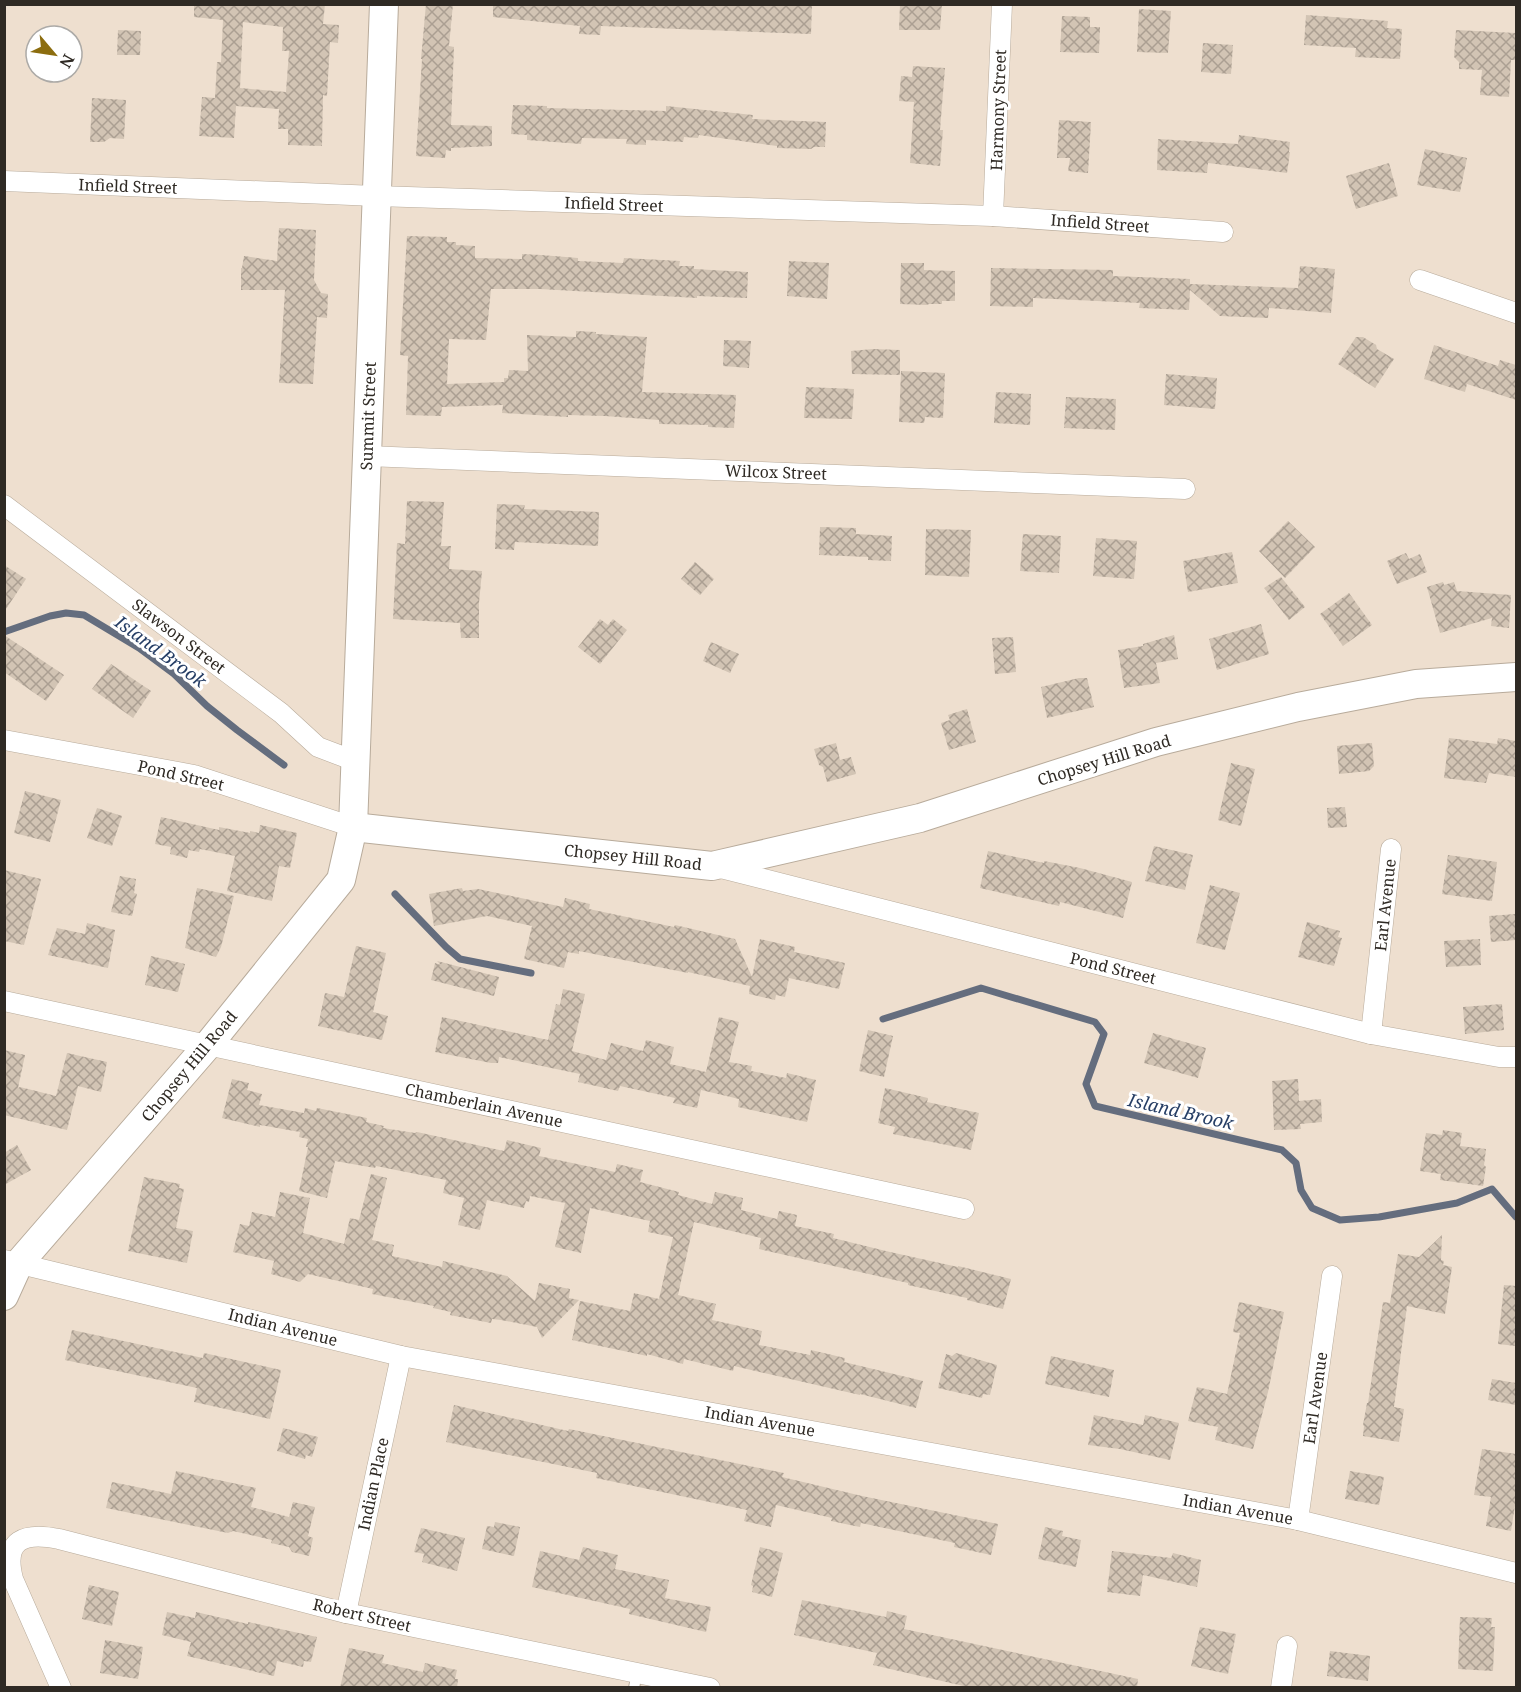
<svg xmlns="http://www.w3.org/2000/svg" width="1521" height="1692" font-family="'Noto Serif',serif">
<defs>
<pattern id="building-cross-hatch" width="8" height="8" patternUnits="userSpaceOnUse" patternTransform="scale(1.5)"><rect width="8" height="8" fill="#d2c4b4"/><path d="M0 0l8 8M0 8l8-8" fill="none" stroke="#ab9f92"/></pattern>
</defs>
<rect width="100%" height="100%" fill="#eedfcf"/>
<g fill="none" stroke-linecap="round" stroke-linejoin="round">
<g stroke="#646d7e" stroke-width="7">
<polyline points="4,632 50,616 66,613 84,615 139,648 174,674 207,706 237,730 284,765"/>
<polyline points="395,894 446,947 460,959 531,973"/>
<polyline points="883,1019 981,988 1095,1022 1104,1034 1086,1084 1095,1106 1282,1150 1296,1163 1301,1190 1312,1208 1340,1220 1379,1217 1457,1203 1492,1189 1516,1217"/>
</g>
</g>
<g fill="url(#building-cross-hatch)" fill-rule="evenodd">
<path d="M194,4H325L323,24L339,25L338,43L330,42L327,96L323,95L322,146L288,145V129H278L279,109L236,106L234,138L199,136L202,97L215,98L217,62H221L223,20L194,17ZM243,22L283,27L282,51H289L286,92L240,88Z"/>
<polygon points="426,4 453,4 449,46 454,47 451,125 492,126 492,146 451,148 451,151 446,150 445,158 416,156 422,59 421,59"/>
<polygon points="493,4 812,4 811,34 601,26 600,35 579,34 580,26 493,17"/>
<polygon points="900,4 942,4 940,30 899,30"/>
<polygon points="1139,9 1171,11 1168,53 1137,52"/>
<polygon points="1306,15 1388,21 1387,28 1402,29 1400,59 1355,57 1356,48 1304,45"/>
<polygon points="1062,16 1090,17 1090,27 1100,27 1099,53 1060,52"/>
<polygon points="118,30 141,31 140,55 117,55"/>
<polygon points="1456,30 1516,33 1516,60 1511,60 1509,97 1480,95 1482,70 1459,69 1459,62 1454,57"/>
<polygon points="1203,43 1233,45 1231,74 1201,72"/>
<polygon points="913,66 945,68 940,130 943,130 940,166 910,163 914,102 899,101 901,76 912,77"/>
<polygon points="92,98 126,100 124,139 110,138 104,142 90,142"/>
<polygon points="513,105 547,106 547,108 666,111 666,106 753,115 752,119 826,122 825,147 814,147 811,149 777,148 777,146 699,135 698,138 684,137 683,142 646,140 646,145 626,144 627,139 582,138 581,144 527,140 527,135 511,134"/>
<polygon points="1059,120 1091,122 1088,173 1068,171 1070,158 1057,158"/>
<polygon points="1239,135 1290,142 1289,152 1290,152 1287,173 1208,163 1207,173 1157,170 1158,139 1238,144"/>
<polygon points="1425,149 1467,158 1460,192 1417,185"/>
<polygon points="1389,163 1398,196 1356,209 1346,176"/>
<polygon points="279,228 316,230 314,280 321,293 328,294 327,318 317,317 313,384 279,383 285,290 241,290 241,268 242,268 244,256 277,261"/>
<polygon points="407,236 447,237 447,242 456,242 456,245 475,246 475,258 522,259 522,254 541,255 578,258 578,261 623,263 624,258 643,259 680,261 679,266 694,266 694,269 748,272 747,298 697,296 697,298 540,289 491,289 486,340 449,339 447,384 504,382 504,378 508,378 509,370 528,371 527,335 576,337 576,331 596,332 596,334 647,337 642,392 736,395 734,428 708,427 708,425 659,424 659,420 605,416 568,415 568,417 502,413 503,405 442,407 441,416 406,415 408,356 400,355"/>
<polygon points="789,261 829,263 827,299 787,296"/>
<polygon points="901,263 924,263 924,270 955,271 955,301 942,301 942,304 929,304 927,305 900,304"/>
<polygon points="1300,266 1335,269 1331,313 1269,308 1268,318 1220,316 1190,290 1189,310 1139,308 1140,303 1033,298 1033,307 990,306 991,268 1113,270 1113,276 1190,279 1190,284 1298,288"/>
<polygon points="1356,337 1363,337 1376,345 1377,349 1394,359 1375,388 1338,364"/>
<polygon points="724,340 751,341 749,368 723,366"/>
<polygon points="1434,345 1498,366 1500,360 1516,365 1516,400 1467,384 1465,392 1424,379"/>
<polygon points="873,349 900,350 900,375 852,374 851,351"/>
<polygon points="901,371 945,373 943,418 925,417 924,423 899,422"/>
<polygon points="1166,374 1217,378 1215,409 1164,405"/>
<polygon points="806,387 854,389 852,419 804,418"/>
<polygon points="996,392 1031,394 1030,425 994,423"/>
<polygon points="1066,397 1116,399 1115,430 1064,428"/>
<polygon points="407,501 444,502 441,546 451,546 449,569 482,571 479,603 479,638 461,638 460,623 393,619 397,543 405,544"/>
<polygon points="497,504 525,505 524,509 599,512 598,546 515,542 514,550 495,549"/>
<polygon points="1288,521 1315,547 1285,578 1259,551"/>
<polygon points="820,527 856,528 856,534 892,536 891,561 868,560 868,557 819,555"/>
<polygon points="926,529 971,530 969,577 925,575"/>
<polygon points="1023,534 1061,536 1059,573 1020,571"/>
<polygon points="1096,538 1137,541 1134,579 1093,576"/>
<polygon points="1232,552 1238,583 1188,592 1183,561"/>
<polygon points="1406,553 1409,559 1420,554 1427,572 1397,584 1387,561"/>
<polygon points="695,562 714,579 700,595 681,579"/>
<polygon points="4,565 26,579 4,612"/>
<polygon points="1281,577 1305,607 1289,620 1264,588"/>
<polygon points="1443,582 1444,585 1454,582 1457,591 1511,595 1509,628 1491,626 1492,618 1440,633 1427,587"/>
<polygon points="1349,593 1372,625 1343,646 1320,614"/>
<polygon points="600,619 608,625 613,619 627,630 600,664 578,647"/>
<polygon points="1261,624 1269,654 1217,670 1209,639"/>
<polygon points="4,635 64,675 46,701 4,672"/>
<polygon points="1174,635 1178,659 1156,663 1160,683 1124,688 1118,650 1143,646 1143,644"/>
<polygon points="1013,637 1016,672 995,674 992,638"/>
<polygon points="711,642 739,654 730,673 703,661"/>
<polygon points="111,664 151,691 133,718 92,689"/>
<polygon points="1079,678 1087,678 1094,707 1047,718 1041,687"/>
<polygon points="967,709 976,742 949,750 941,723 950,720 948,715"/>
<polygon points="1449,738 1497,744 1498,738 1516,741 1516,777 1489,773 1486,783 1444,778"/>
<polygon points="836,743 840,760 851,757 856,774 827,782 823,767 819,765 814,749"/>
<polygon points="1372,743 1374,766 1369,771 1339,774 1337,746"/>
<polygon points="1231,763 1255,769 1241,826 1218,820"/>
<polygon points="25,791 61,800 50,842 14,833"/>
<polygon points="1345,807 1347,827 1328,828 1327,808"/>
<polygon points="97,808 122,816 112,846 87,838"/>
<polygon points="161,817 219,830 219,827 250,833 250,831 259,833 260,825 297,833 290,868 279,866 272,901 227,891 235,856 200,849 199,852 189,850 187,858 170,854 171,847 155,844"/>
<polygon points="1154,846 1193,855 1185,890 1145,881"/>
<polygon points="988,851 1044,863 1044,861 1080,868 1132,882 1123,918 1060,902 1059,906 980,888"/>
<polygon points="1448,855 1497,862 1492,901 1442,894"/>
<polygon points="4,870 41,879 24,945 4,941"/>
<polygon points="120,876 136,879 134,893 137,894 132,916 111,912"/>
<polygon points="1210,885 1240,893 1225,950 1196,943"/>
<polygon points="197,888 234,896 221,947 216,957 185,948"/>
<polygon points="462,888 463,891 478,889 563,907 565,898 590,904 589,909 674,927 675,925 735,939 752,977 760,939 795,947 794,952 845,963 839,989 789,978 785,997 776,995 775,1000 749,994 750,986 688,972 688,973 579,951 579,954 568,952 564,968 524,959 532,926 487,916 434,926 429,894"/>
<polygon points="1515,914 1516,940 1491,942 1489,916"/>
<polygon points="1307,922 1340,931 1338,937 1342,938 1334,966 1298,957"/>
<polygon points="87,923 115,930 108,968 48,955 57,928 85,934"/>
<polygon points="1480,939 1481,965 1446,967 1444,941"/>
<polygon points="356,946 386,953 373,1012 388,1016 382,1040 318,1026 325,993 344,997"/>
<polygon points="151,956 185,964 178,992 145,985"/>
<polygon points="437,961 499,977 494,996 431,980 435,963 441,965"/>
<polygon points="563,989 585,994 572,1051 606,1060 611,1043 643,1051 646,1040 674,1047 670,1064 706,1072 719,1017 739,1022 729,1062 752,1066 751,1071 786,1078 787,1073 816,1080 807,1122 738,1107 739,1099 701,1090 697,1108 673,1103 675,1098 620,1086 618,1091 578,1082 580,1074 499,1057 498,1063 491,1063 435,1052 442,1017 548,1040 556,1004 560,1005"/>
<polygon points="1502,1004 1504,1030 1465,1034 1463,1007"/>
<polygon points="868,1030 893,1036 884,1077 859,1071"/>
<polygon points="1153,1033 1206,1048 1198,1078 1144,1063"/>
<polygon points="4,1050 25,1055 18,1088 20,1087 56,1096 67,1053 107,1062 101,1092 78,1086 67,1130 4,1115"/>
<polygon points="232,1079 249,1083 247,1090 262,1094 259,1105 304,1113 305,1108 316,1111 317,1108 367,1118 366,1122 384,1126 383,1128 415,1133 417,1132 504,1151 507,1140 541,1148 539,1156 615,1172 617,1164 643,1170 640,1182 679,1192 678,1195 712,1204 715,1192 743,1198 741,1210 777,1219 779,1211 797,1215 795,1226 834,1234 833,1238 890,1252 958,1267 958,1266 1011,1279 1003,1309 967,1300 967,1298 908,1285 908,1283 759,1249 761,1238 694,1222 678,1295 716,1304 712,1320 762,1331 759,1345 810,1355 811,1350 845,1358 844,1362 923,1381 916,1408 860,1394 860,1395 734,1366 733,1371 684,1359 683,1364 647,1354 647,1356 572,1340 580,1301 630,1311 634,1293 659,1299 673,1237 648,1232 650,1221 590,1208 581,1253 555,1247 565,1203 530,1196 529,1202 526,1201 524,1208 487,1200 480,1230 458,1225 464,1198 443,1193 446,1180 376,1166 375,1168 335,1161 327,1198 299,1191 308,1147 306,1147 308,1139 299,1137 300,1132 260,1125 260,1127 222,1118"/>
<polygon points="1298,1079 1299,1101 1321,1099 1322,1122 1300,1124 1301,1129 1274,1130 1272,1081"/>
<polygon points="885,1088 928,1098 927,1102 979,1113 971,1150 893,1134 895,1127 878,1123"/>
<polygon points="1443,1130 1462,1133 1460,1146 1486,1149 1484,1165 1486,1167 1483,1186 1440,1180 1441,1174 1420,1171 1426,1133 1442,1135"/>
<polygon points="17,1145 31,1170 4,1185 4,1153"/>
<polygon points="371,1174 387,1178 372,1240 394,1245 392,1256 442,1267 443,1261 507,1276 535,1301 539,1283 570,1289 569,1298 579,1300 542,1338 537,1327 501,1320 492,1319 491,1323 450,1315 451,1312 433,1308 434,1306 372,1294 373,1289 308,1274 300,1282 271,1274 274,1261 233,1252 240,1224 249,1226 252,1212 275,1217 280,1192 310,1198 303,1233 344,1244 350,1218 359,1220"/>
<polygon points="144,1177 180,1184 179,1188 184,1189 176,1228 193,1231 187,1263 128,1251"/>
<polygon points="1442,1235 1441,1260 1444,1261 1443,1265 1452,1267 1445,1314 1407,1306 1394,1407 1404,1409 1399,1442 1363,1436 1364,1426 1363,1425 1367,1403 1368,1403 1383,1302 1390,1303 1398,1254 1419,1257"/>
<polygon points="1504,1285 1516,1286 1516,1346 1498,1344"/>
<polygon points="1239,1302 1284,1312 1268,1392 1253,1449 1215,1440 1218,1427 1188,1421 1197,1387 1227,1394 1240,1333 1233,1332"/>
<polygon points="72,1330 203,1358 204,1353 281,1370 270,1419 194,1402 197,1388 65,1360"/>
<polygon points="956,1353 997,1365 990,1395 983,1394 982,1398 938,1388 946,1354 952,1356"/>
<polygon points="1051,1356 1114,1370 1109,1397 1045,1384"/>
<polygon points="1492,1379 1516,1383 1516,1405 1488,1400"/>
<polygon points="454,1405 568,1431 569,1429 784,1473 782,1477 862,1496 998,1524 991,1555 954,1547 955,1543 861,1523 860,1527 850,1525 831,1521 832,1518 776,1505 771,1527 744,1521 747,1510 596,1478 597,1473 446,1442"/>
<polygon points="1094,1415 1143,1425 1145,1415 1179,1423 1170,1460 1120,1449 1088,1445"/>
<polygon points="283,1428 318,1437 312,1457 306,1455 305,1459 277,1451"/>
<polygon points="1482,1449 1516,1454 1516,1499 1511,1531 1486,1526 1491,1497 1474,1495"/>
<polygon points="176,1471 256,1488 251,1507 289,1517 293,1502 315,1507 308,1536 313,1538 309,1556 292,1552 289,1547 271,1543 272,1540 233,1531 228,1533 106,1508 112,1482 171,1494"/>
<polygon points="1350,1471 1384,1477 1379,1505 1345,1499"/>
<polygon points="495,1522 520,1527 514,1556 482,1549 487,1526 494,1527"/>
<polygon points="1045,1527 1063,1531 1062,1536 1081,1540 1076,1567 1038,1559"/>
<polygon points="421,1528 465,1538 457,1571 422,1562 424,1554 414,1552"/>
<polygon points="583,1547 618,1555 615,1569 669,1580 665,1598 711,1607 706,1632 629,1614 630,1609 532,1587 540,1551 579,1560"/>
<polygon points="760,1547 783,1553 772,1597 752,1592 753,1586 751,1585"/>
<polygon points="1112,1551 1171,1558 1173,1553 1201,1560 1197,1587 1143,1575 1140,1596 1107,1592"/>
<polygon points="89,1585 119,1592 112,1626 82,1619"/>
<polygon points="802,1600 886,1617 887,1611 907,1616 904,1629 1138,1679 1137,1688 972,1688 873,1665 877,1653 794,1635"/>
<polygon points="167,1612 195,1618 196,1612 248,1624 248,1622 317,1637 311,1662 304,1661 303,1667 277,1661 274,1676 187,1656 191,1642 162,1635"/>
<polygon points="1460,1617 1492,1618 1491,1627 1495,1627 1493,1671 1458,1669"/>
<polygon points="1200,1627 1236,1634 1228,1674 1191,1666"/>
<polygon points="105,1640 143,1647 138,1679 100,1673"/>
<polygon points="349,1648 384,1655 382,1663 423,1672 425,1663 457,1670 455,1679 458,1679 457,1688 340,1688"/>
<polygon points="1330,1651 1370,1656 1368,1681 1327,1676"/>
</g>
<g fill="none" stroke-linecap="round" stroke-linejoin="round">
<g stroke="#b8ab9b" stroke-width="12">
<polyline id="lane" points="634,1688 637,1672"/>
</g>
<g stroke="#b8ab9b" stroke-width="21">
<g id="street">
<polyline points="4,181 376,196 993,216 1223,232"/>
<polyline points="993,216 1002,4"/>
<polyline points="1420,280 1516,313"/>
<polyline points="367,456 1185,489"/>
<polyline points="4,505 281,713 318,747 355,761"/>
<polyline points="4,740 194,775 353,827"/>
<polyline points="717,867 1371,1034 1499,1057 1516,1057"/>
<polyline points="4,1001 964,1209"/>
<polyline points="1371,1034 1391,849"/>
<polyline points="4,1260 401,1356 1298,1520 1516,1573"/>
<polyline points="1298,1520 1332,1276"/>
<polyline points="346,1613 401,1356"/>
<path d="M61,1688L13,1579C3,1539 24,1532 59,1539L346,1613L710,1688"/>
<polyline points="1281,1688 1287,1646"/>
</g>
</g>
<g stroke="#b8ab9b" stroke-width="30">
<g id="secondary">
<polyline points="353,827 712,866 920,818 1156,742 1298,707 1416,684 1516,677"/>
<polyline points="4,1296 19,1263 208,1045 341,880 353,827 384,4"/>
</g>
</g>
<use href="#lane" stroke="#fff" stroke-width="10"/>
<use href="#street" stroke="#fff" stroke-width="20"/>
<use href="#secondary" stroke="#fff" stroke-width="28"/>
</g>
<g text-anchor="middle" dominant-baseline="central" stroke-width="6" stroke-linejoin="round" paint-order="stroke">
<g font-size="16" fill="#2f2a24" stroke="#fff">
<text transform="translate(998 110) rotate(-88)">Harmony Street</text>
<text transform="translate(128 186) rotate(2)">Infield Street</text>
<text transform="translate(614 204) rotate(2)">Infield Street</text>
<text transform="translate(1100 223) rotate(4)">Infield Street</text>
<text transform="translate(368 416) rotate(-88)">Summit Street</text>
<text transform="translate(776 472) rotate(2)">Wilcox Street</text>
<text transform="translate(179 636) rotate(37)">Slawson Street</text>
<text transform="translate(1104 760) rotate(-17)">Chopsey Hill Road</text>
<text transform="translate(181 775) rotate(13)">Pond Street</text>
<text transform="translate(633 857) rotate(6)">Chopsey Hill Road</text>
<text transform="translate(1385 905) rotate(-84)">Earl Avenue</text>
<text transform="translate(1113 968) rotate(14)">Pond Street</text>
<text transform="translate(189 1066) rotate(-50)">Chopsey Hill Road</text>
<text transform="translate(484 1105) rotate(12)">Chamberlain Avenue</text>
<text transform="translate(283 1327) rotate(14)">Indian Avenue</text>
<text transform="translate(1315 1398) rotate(-82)">Earl Avenue</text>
<text transform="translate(760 1421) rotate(10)">Indian Avenue</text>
<text transform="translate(373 1484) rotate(-78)">Indian Place</text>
<text transform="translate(1238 1509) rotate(10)">Indian Avenue</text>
<text transform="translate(362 1615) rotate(13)">Robert Street</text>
</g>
<g font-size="18" font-style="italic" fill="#263e65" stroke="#fff">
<text transform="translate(161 651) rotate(36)">Island Brook</text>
<text transform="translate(1181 1111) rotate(13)">Island Brook</text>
</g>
</g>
<rect width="1521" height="1692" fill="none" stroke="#2f2a24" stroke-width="12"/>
<g transform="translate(54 54) rotate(119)"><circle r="28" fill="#ffffff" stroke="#acaaa7" stroke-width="1.5"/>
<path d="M0-4.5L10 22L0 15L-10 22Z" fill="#8c6d0f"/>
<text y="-9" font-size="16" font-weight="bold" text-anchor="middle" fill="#2f2a24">N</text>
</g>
</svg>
